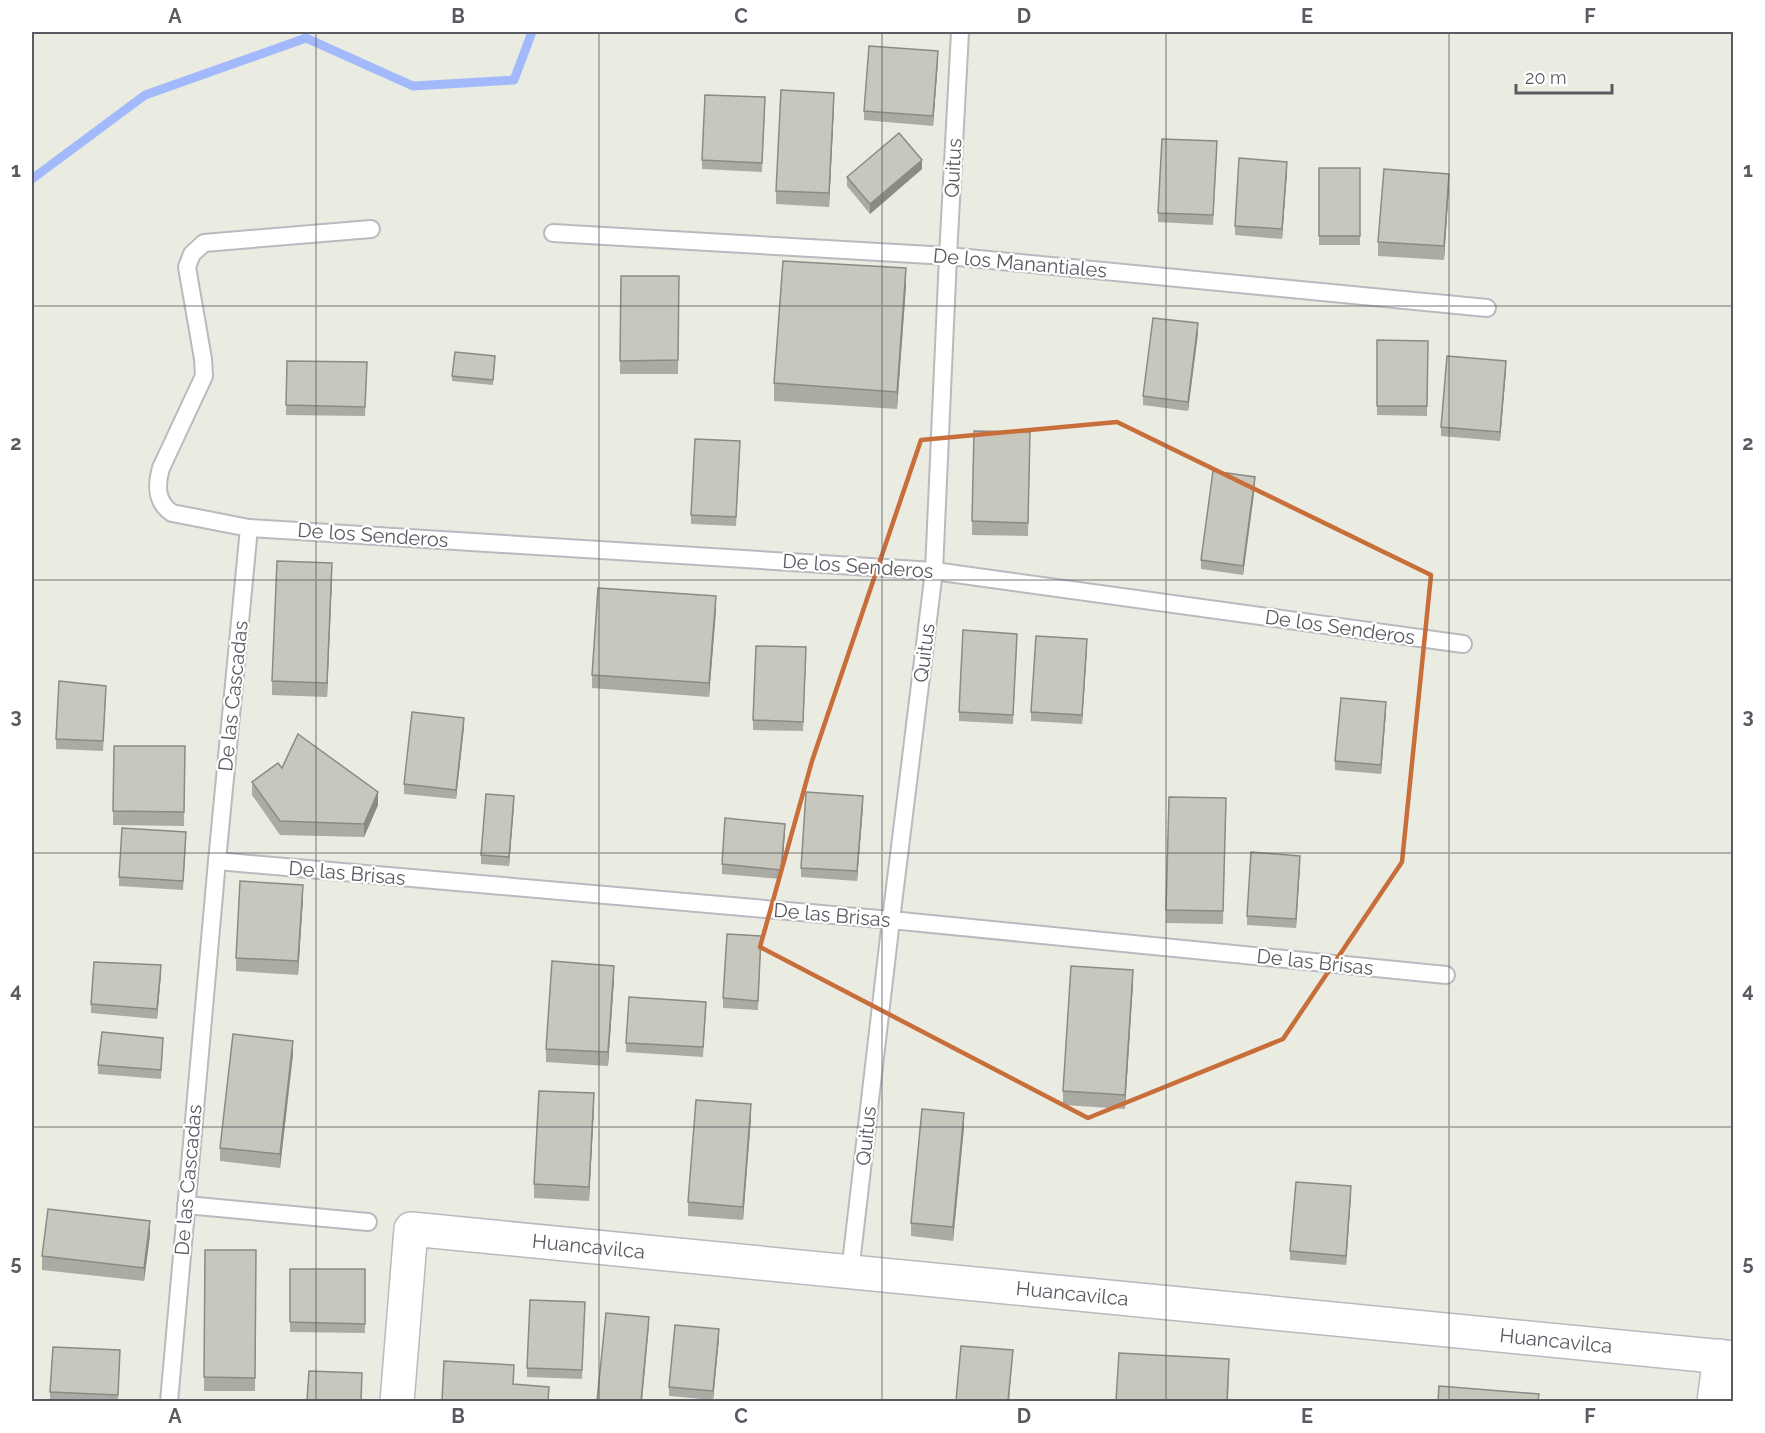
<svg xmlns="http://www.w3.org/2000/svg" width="1765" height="1433" font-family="Raleway,sans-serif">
<rect width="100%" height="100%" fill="#ebece1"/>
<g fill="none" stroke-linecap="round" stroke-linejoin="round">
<polyline stroke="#a2bafb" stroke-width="9" points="32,179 145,95 306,38 413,86 514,80 532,32"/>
<g stroke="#b9b9c0" stroke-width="20">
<g id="service">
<polyline points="553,233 948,256 1487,308"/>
<polyline points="249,528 934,571 1463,644"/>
<polyline points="217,861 891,920 1446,975"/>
<polyline points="186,1205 368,1222"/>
<polyline points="850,1272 891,920 934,571 948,256 960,32"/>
<path d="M169,1402L217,861L249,528L172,513C156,502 156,486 161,468L204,376L203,359L187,267L192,254L204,243L371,229"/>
</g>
</g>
<g stroke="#b9b9c0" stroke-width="36">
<g id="minor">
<path id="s1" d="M397,1402L411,1229L1734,1358"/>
<polyline points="1714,1402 1720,1356"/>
</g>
</g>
<use href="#service" stroke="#fff" stroke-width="16"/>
<use href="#minor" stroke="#fff" stroke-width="33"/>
</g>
<g fill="#ababa3">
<polygon points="938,61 933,126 864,120 864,111"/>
<polygon points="765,106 762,172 702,169 702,160"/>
<polygon points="834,106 829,207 776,204 776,191"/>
<polygon points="1217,151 1213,225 1158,222 1158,213"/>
<rect x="1319" y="168" width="41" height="77"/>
<polygon points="922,169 870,214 847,186 847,177"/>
<polygon points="1287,171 1282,239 1235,235 1235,226"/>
<polygon points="1449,187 1444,260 1378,256 1378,242"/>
<polygon points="621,276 679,276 678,374 620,374"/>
<polygon points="906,286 897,409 774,401 774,383"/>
<polygon points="1198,333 1188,411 1143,405 1143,396"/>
<polygon points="1377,340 1428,341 1427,416 1377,415"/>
<polygon points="495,356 493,385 452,381 452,376"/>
<polygon points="287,361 367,362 365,416 286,415"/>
<polygon points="1506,370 1500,441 1441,436 1441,427"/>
<polygon points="1030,432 1028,536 972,535 972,521"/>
<polygon points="740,450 736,526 691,524 691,515"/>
<polygon points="1255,486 1243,575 1201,569 1201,560"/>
<polygon points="332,577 327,697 272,695 272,681"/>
<polygon points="716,610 709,697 592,688 592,675"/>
<polygon points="1017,643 1013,724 959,721 959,712"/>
<polygon points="1087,648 1082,724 1031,721 1031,712"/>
<polygon points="806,657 803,731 753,730 753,720"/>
<polygon points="106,695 103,751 56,749 56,739"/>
<polygon points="1386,711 1381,774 1335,770 1335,761"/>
<polygon points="464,727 456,799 404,794 404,784"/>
<polygon points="114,746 185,746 184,826 113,825"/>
<polygon points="282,768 378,805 364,837 280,835 252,795 252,782"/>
<polygon points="1169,797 1226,798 1223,924 1166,923"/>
<polygon points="514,805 509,866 481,864 481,855"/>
<polygon points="863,806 857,881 801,877 801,868"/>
<polygon points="785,833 781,879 722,874 722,864"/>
<polygon points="186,841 183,890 119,886 119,877"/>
<polygon points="1300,865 1296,928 1247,925 1247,916"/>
<polygon points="303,898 298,975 236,971 236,958"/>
<polygon points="761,945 758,1010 723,1008 723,998"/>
<polygon points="161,974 157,1019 91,1013 91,1004"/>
<polygon points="614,979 608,1066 546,1062 546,1049"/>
<polygon points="1133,983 1125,1109 1063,1105 1063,1091"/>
<polygon points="706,1011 703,1057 626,1052 626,1043"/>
<polygon points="163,1047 161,1079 98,1074 98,1065"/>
<polygon points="293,1054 280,1168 220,1161 220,1148"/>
<polygon points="594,1107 589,1201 534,1198 534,1184"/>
<polygon points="751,1118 743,1220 688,1216 688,1202"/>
<polygon points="964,1127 953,1241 911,1236 911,1223"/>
<polygon points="1351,1195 1346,1265 1290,1260 1290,1251"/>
<polygon points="150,1235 144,1281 42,1270 42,1256"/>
<polygon points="205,1250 256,1250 255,1391 204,1391"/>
<polygon points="290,1269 365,1269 365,1333 290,1332"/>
<polygon points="585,1302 582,1379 527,1377 527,1368"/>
<polygon points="719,1338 713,1400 669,1396 669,1387"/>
<polygon points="120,1350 118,1401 50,1401 50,1392"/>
</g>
<g fill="#8b8b85">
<polygon points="938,51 938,61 933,126 933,116"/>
<polygon points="834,93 834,106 829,207 829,193"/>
<polygon points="922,160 922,169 870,214 870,204"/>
<polygon points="1287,162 1287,171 1282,239 1282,229"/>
<polygon points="1449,174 1449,187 1444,260 1444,246"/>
<polygon points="906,268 906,286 897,409 897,392"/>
<polygon points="1198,323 1198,333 1188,411 1188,402"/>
<polygon points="1506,361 1506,370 1500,441 1500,432"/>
<polygon points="1255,477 1255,486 1243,575 1243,566"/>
<polygon points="332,563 332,577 327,697 327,683"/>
<polygon points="716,596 716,610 709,697 709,683"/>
<polygon points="1087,639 1087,648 1082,724 1082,715"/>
<polygon points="1386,702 1386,711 1381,774 1381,765"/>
<polygon points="464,718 464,727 456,799 456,790"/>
<polygon points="378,792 378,805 364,837 364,824"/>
<polygon points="514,796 514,805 509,866 509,857"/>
<polygon points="863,796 863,806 857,881 857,871"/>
<polygon points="785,824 785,833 781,879 781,870"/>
<polygon points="1300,856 1300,865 1296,928 1296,919"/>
<polygon points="303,885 303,898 298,975 298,961"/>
<polygon points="161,965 161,974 157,1019 157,1009"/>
<polygon points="614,966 614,979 608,1066 608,1052"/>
<polygon points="1133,970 1133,983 1125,1109 1125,1095"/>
<polygon points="293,1041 293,1054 280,1168 280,1154"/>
<polygon points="594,1093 594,1107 589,1201 589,1187"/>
<polygon points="751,1104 751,1118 743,1220 743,1207"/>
<polygon points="964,1113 964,1127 953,1241 953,1227"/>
<polygon points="1351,1186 1351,1195 1346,1265 1346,1256"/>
<polygon points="150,1221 150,1235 144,1281 144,1268"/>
<polygon points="649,1317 649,1326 642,1401 641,1401"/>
<polygon points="719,1329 719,1338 713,1400 713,1391"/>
<polygon points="1013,1350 1009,1401 1008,1401"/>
<polygon points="1229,1359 1228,1401 1227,1401"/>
</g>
<g fill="#c7c7be" stroke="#8b8b85" stroke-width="1.5">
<polygon points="869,46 938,51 933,116 864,111"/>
<polygon points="781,90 834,93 829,193 776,191"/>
<polygon points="705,95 765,97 762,163 702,160"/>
<polygon points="899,133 922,160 870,204 847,177"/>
<polygon points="1162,139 1217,141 1213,215 1158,213"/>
<polygon points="1239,158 1287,162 1282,229 1235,226"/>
<rect x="1319" y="168" width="41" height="68"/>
<polygon points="1384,169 1449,174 1444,246 1378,242"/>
<polygon points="783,261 906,268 897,392 774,383"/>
<polygon points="621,276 679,276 678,360 620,361"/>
<polygon points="1153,318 1198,323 1188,402 1143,396"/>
<polygon points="1377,340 1428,341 1427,406 1377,406"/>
<polygon points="455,352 495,356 493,380 452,376"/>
<polygon points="1447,356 1506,361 1500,432 1441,427"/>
<polygon points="287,361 367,362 365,407 286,405"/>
<polygon points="974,431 1030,432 1028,523 972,521"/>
<polygon points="695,439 740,441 736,517 691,515"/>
<polygon points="1213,471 1255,477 1243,566 1201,560"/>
<polygon points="277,561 332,563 327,683 272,681"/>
<polygon points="598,588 716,596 709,683 592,675"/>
<polygon points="963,630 1017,634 1013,715 959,712"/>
<polygon points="1036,636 1087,639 1082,715 1031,712"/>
<polygon points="756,646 806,647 803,722 753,720"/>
<polygon points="59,681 106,686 103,741 56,739"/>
<polygon points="1341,698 1386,702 1381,765 1335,761"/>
<polygon points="412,712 464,718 456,790 404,784"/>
<polygon points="298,734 378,792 364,824 280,821 252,782 278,763 282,768"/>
<polygon points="114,746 185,746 184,812 113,811"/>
<polygon points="806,792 863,796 857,871 801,868"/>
<polygon points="486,794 514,796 509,857 481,855"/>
<polygon points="1169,797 1226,798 1223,911 1166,910"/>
<polygon points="725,818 785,824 781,870 722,864"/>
<polygon points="122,828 186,832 183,881 119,877"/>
<polygon points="1251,852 1300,856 1296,919 1247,916"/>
<polygon points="240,881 303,885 298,961 236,958"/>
<polygon points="727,934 761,936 758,1001 723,998"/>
<polygon points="552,961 614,966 608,1052 546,1049"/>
<polygon points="94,962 161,965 157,1009 91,1004"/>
<polygon points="1071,966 1133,970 1125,1095 1063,1091"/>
<polygon points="629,997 706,1002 703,1047 626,1043"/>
<polygon points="102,1032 163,1038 161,1070 98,1065"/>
<polygon points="233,1034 293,1041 280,1154 220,1148"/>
<polygon points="539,1091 594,1093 589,1187 534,1184"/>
<polygon points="696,1100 751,1104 743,1207 688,1202"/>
<polygon points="922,1109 964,1113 953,1227 911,1223"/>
<polygon points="1296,1182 1351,1186 1346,1256 1290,1251"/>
<polygon points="48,1209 150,1221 144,1268 42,1256"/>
<polygon points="205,1250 256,1250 255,1378 204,1377"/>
<polygon points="290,1269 365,1269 365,1324 290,1322"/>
<polygon points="530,1300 585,1302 582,1370 527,1368"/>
<polygon points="606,1313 649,1317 641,1401 597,1401"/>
<polygon points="675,1325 719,1329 713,1391 669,1387"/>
<polygon points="961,1346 1013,1350 1008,1401 956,1401"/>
<polygon points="53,1347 120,1350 118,1395 50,1392"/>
<polygon points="1119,1353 1229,1359 1227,1401 1116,1401"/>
<polygon points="444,1361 514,1365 513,1384 549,1387 548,1401 442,1401"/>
<polygon points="309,1371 362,1373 361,1401 307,1401"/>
<polygon points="1439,1386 1539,1394 1538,1401 1438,1401"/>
<polygon points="208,1400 234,1401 208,1401"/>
</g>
<path fill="none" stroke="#c76e3b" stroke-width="4.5" stroke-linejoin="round" d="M1117,422L1431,575L1402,862L1283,1039L1088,1118L760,947L812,761L921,440Z"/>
<path fill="none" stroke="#5a5b62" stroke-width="1.5" stroke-opacity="0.55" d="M316,32V1402M599,32V1402M882,32V1402M1166,32V1402M1449,32V1402M32,306H1734M32,580H1734M32,853H1734M32,1127H1734"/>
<g text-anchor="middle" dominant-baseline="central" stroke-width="4.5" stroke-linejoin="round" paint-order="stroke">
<g font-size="20" fill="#5a5b62" stroke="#fff">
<text transform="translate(953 168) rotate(-87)">Quitus</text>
<text transform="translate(1020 263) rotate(5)">De los Manantiales</text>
<text transform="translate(373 535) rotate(4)">De los Senderos</text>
<text transform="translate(858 566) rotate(4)">De los Senderos</text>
<text transform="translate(1340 627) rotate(8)">De los Senderos</text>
<text transform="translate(924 653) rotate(-83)">Quitus</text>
<text transform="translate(233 696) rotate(-84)">De las Cascadas</text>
<text transform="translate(347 873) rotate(5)">De las Brisas</text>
<text transform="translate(832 915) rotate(5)">De las Brisas</text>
<text transform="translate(1315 962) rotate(6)">De las Brisas</text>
<text transform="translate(866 1136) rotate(-84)">Quitus</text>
<text transform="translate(188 1180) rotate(-85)">De las Cascadas</text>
<text stroke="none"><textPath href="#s1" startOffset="352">Huancavilca</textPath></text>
<text stroke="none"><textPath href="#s1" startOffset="838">Huancavilca</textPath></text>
<text stroke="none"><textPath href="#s1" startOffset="1324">Huancavilca</textPath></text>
</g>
</g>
<rect width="1765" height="1433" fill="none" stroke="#ffffff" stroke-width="66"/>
<path d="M1516 84v9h96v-9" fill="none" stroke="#5a5b62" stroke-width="3"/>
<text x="1525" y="84" font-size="18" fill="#5a5b62" stroke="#ffffff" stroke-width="4.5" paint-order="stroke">20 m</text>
<rect x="33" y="33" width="1699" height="1367" fill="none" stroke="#5a5b62" stroke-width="2"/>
<g font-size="20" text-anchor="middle" font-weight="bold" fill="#5a5b62">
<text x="175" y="23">A</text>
<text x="458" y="23">B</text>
<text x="741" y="23">C</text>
<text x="1024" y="23">D</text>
<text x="1307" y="23">E</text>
<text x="1590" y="23">F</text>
<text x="16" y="177">1</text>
<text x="1748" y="177">1</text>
<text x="16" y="450">2</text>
<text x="1748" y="450">2</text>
<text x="16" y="723">3</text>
<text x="1748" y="723">3</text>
<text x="16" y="997">4</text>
<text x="1748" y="997">4</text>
<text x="16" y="1270">5</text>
<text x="1748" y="1270">5</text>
<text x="175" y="1423">A</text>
<text x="458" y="1423">B</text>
<text x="741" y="1423">C</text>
<text x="1024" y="1423">D</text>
<text x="1307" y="1423">E</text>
<text x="1590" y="1423">F</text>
</g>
</svg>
